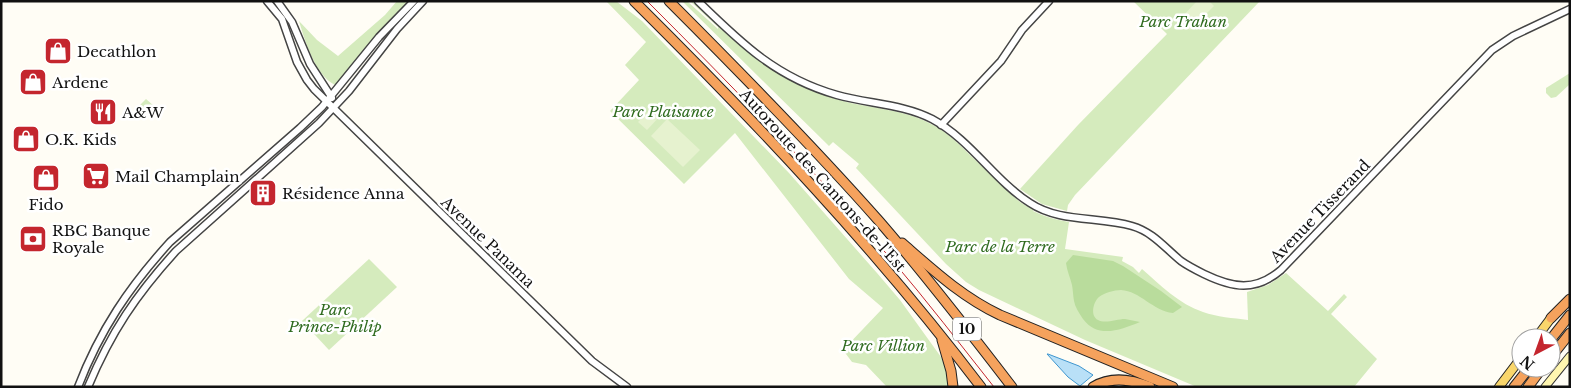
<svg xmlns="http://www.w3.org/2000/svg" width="1571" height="388" font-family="'Libre Baskerville',serif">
<rect width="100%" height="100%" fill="#fffdf5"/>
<g fill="#d5ebbd">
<path d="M397,1H408L379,32L337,84L335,85C315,75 305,41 299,21L317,40L338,56L385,15Z"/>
<polygon points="606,1 616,1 642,21 789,173 877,273 900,300 941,357 948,374 949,387 887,387 866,365 852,362 843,350 883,308 849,279 735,133 684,184 610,111 639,80 625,65 646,42"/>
<path d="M682,1H687L718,29V27L690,1H692C741,48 775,82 843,101C872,109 904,109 931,124C946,131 958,143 970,155C986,170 1003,187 1020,202L1028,207L1034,209L1033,211C1045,217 1057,220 1069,222L1065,249L1123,257L1122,261L1133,267L1139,273L1142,269C1160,285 1179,304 1203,312C1217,317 1233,318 1248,320L1247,292L1268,285L1286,273L1328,311L1344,294L1347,297L1331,314L1377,359L1354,387H1197L1085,340L979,290L966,282L946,264L856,168L859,164L833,142L829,146Z"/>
<polygon points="1133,1 1260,1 1075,195 1068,205 1067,211 1042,204 1020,189 1078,125 1167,34"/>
<polygon points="1570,73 1570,84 1556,97 1551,98 1546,93 1546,88"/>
<polygon points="146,99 154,106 143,116 136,109"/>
<polygon points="369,259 397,287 329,350 302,321"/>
</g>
<path fill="#b9dc9c" d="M1073,255L1113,261L1123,266L1161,291L1182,307L1173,313C1153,311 1140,291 1121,290C1114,290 1104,293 1099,297C1093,302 1090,316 1098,320C1105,324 1117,319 1125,319C1130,320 1135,321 1140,322C1120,330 1098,339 1083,319C1079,313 1075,307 1074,301C1073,296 1073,290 1072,285C1070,277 1067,271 1066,263Z"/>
<g fill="#e6f2cf">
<polygon points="1197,1 1209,1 1214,6 1190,30 1179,20"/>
<polygon points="653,107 661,115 647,130 638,122"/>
<polygon points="667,119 700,150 683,167 651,136"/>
</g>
<polygon fill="#b9e0f7" stroke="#3f96cf" points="1047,354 1048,354 1079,366 1093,375 1080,386 1068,377"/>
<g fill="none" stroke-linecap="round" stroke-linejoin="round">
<g stroke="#444" stroke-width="9">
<g id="tertiary">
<polyline points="267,1 282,19 297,62 307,80 314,89 592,361 627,387"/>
<polyline points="277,1 292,22 310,64 332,98"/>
<path d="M698,1C742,44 777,78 837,95C869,104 903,104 932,119C971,140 994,180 1030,203C1060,223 1099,216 1132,226C1153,232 1165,248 1181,261C1188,266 1196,270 1204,274C1233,288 1255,292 1281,270L1492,50L1513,36L1570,9"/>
<polyline points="941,125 1001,61 1022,30 1049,1"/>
<path d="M78,387C100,330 129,287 170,242L300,128L322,107L379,37L414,1"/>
<path d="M88,387C111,332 136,295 176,251L319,123L349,91L397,29L423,1"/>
</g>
</g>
<g stroke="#333" stroke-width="9">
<polyline id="secondary" points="1545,387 1570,356"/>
</g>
<g stroke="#222" stroke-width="10">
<g id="primary">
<polyline points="1536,338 1551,318"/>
<polyline points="1499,387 1521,358"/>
</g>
</g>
<g stroke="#222" stroke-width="11">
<g id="motorway">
<path d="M634,1C757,123 876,249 981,387"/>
<path d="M669,1C741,73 812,145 879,221C925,274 969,331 1012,387"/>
<path d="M902,243C933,270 962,297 1000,315L1173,387"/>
<polyline points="1551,318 1570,299"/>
<polyline points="1551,339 1570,315"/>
<polyline points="942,340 951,371 953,387"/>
<polyline points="1551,357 1570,333"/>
<path d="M1093,387C1111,376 1131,379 1150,387"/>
<polyline points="1514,387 1529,368"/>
<polyline points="1528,387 1542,368"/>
</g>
</g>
<use href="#tertiary" stroke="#fff" stroke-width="6"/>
<use href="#secondary" stroke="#fff6b0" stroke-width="7"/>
<use href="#primary" stroke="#f9d66b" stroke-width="8"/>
<use href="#motorway" stroke="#f5a25d" stroke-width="9"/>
<path stroke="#c4262e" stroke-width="1" d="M647,1C731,85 814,170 892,260C927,301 960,344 994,387"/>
</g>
<defs>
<g id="shop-square" transform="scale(1.4375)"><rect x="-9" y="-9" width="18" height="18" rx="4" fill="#c4262e" stroke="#fff"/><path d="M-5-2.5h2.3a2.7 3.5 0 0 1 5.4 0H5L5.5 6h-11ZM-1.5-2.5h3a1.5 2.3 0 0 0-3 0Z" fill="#fff"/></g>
<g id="restaurant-square" transform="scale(1.4375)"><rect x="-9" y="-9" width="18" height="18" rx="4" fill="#c4262e" stroke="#fff"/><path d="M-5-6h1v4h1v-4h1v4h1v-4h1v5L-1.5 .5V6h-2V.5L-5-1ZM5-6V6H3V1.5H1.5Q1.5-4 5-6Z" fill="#fff"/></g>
<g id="supermarket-square" transform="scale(1.4375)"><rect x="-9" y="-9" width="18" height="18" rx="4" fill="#c4262e" stroke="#fff"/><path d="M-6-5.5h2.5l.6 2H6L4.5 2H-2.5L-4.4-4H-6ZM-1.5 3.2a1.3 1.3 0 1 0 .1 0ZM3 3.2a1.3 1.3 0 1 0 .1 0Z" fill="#fff"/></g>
<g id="building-square" transform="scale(1.4375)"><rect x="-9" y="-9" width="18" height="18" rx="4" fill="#c4262e" stroke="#fff"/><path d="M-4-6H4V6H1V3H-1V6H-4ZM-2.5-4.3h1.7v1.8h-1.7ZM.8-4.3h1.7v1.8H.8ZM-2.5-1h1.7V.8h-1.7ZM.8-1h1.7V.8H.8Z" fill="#fff"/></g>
<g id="bank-square" transform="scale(1.4375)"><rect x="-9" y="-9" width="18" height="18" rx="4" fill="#c4262e" stroke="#fff"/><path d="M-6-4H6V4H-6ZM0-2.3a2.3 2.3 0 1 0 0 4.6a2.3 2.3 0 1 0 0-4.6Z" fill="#fff"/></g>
</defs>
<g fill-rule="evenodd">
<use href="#shop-square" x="58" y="51"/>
<use href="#shop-square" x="33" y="82"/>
<use href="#restaurant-square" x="103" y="112"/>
<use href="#shop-square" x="26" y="139"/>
<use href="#supermarket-square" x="96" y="176"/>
<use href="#shop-square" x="46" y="178"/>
<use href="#building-square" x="263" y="193"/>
<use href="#bank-square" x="33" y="239"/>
</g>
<g text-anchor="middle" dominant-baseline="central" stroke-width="5" stroke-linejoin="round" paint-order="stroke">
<rect fill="#fff" stroke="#585858" stroke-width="1" x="953" y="317.5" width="28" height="23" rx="4"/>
<g font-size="14" font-weight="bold" fill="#111">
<text x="967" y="329">10</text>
</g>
<g font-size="15" font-style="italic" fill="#2f6b1f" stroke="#fff">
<text x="1183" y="21">Parc Trahan</text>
<text x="663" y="111">Parc Plaisance</text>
<text x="1000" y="246">Parc de la Terre</text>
<text x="335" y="309">Parc<tspan x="335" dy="17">Prince-Philip</tspan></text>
<text x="883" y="345">Parc Villion</text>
</g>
<g font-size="15" fill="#111" stroke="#fff" text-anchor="start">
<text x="77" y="51">Decathlon</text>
<text x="52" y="82">Ardene</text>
<text x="122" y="112">A&amp;W</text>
<text x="45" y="139">O.K. Kids</text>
<text x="115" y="176">Mail Champlain</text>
<text x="282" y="193">Résidence Anna</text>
<text x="46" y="204" text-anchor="middle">Fido</text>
<text x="52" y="230">RBC Banque<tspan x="52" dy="17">Royale</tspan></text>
</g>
<g font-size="15" fill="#111" stroke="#fff">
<text transform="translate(823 180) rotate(48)">Autoroute des Cantons-de-l'Est</text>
<text transform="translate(1320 211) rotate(-46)">Avenue Tisserand</text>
<text transform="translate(488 242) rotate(44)">Avenue Panama</text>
</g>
</g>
<rect width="1571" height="388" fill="none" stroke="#111111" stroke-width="5"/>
<g transform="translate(1536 353) rotate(221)"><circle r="24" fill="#ffffff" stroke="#a0a0a0"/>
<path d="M0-4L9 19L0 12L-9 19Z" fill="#c4262e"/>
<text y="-8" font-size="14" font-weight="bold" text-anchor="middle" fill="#111111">N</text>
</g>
</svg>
